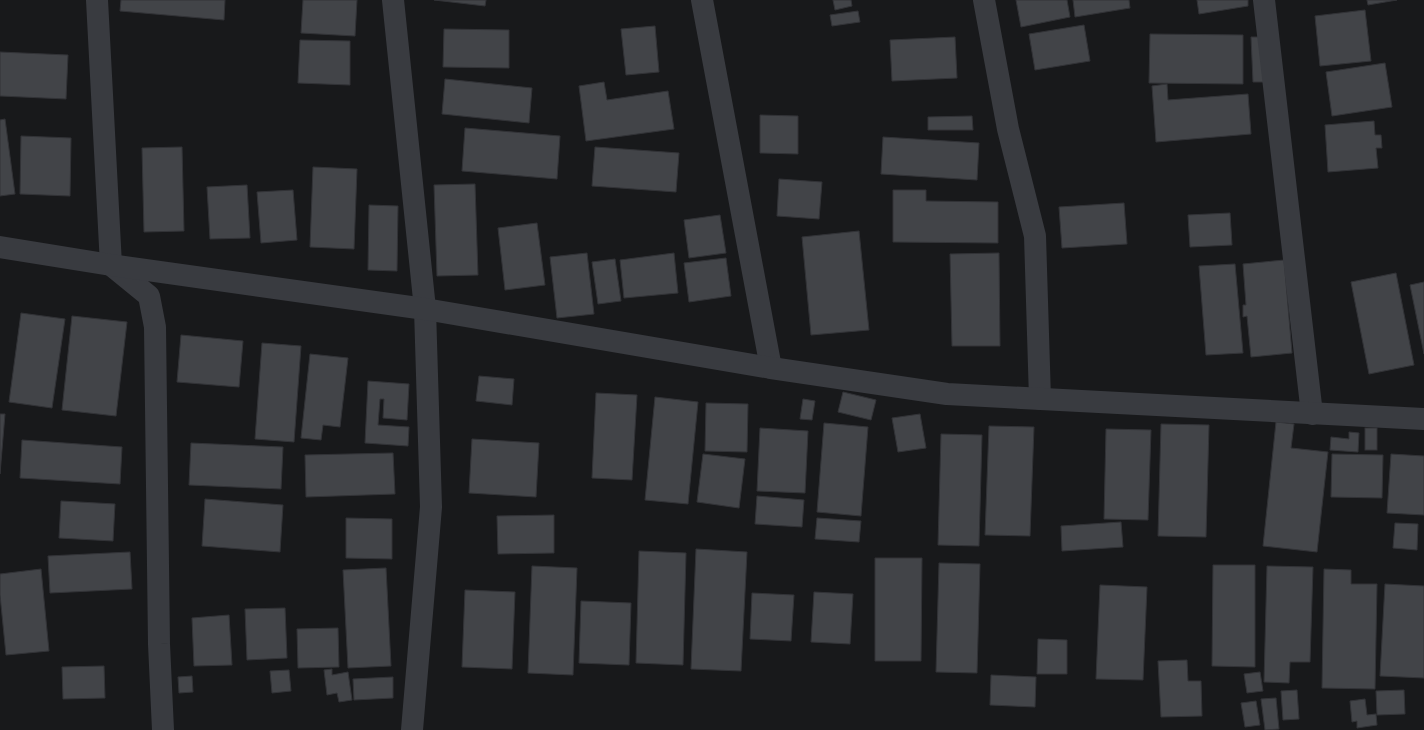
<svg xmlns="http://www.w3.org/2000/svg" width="1424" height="730" font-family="'Archivo Narrow',sans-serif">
<rect width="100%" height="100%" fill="#18191b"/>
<g fill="#424448" stroke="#323337">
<polygon points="121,0 225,0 224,20 120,11"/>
<polygon points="303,0 357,0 355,36 301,33"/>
<polygon points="434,0 486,0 485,6"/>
<polygon points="833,0 851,0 852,6 835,10"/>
<polygon points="1016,0 1067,0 1070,17 1021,27"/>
<polygon points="1073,0 1129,0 1130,8 1075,17"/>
<polygon points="1197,0 1248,0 1248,6 1199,14"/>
<polygon points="1367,0 1397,0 1368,5"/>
<polygon points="1365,10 1371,61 1320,66 1315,16"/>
<polygon points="858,11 860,22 832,26 830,15"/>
<polygon points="1084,25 1090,61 1035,70 1029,34"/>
<polygon points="655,26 659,72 626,75 621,29"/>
<polygon points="444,29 509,30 509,68 443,67"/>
<polygon points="1150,34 1243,35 1243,84 1149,83"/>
<polygon points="955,37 957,78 892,81 890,40"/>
<polygon points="1251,37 1267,37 1268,82 1253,82"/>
<polygon points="300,40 350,41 350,85 298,83"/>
<polygon points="0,52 68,55 66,99 0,96"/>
<polygon points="1385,63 1392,107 1332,116 1326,72"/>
<polygon points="445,79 532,88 529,123 442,114"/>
<polygon points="604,82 607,100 668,91 674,129 586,141 579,86"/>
<polygon points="1167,84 1168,100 1248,94 1251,134 1156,142 1152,86"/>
<polygon points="760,115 798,116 798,154 760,153"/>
<polygon points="972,116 973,130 928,130 928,117"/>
<polygon points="5,119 15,194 0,196 0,120"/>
<polygon points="1374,121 1375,135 1381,135 1382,148 1376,148 1378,168 1328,172 1325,125"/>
<polygon points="465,128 560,136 557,179 462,171"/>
<polygon points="21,136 71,138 70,196 20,194"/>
<polygon points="883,137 979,143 977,180 881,174"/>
<polygon points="182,147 184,231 144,232 142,148"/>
<polygon points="595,147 679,153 676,192 592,186"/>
<polygon points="313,167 357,169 354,249 310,247"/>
<polygon points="779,179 822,182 819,219 777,216"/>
<polygon points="475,184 478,275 437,276 434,185"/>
<polygon points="247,185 250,238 210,239 207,187"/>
<polygon points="293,190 297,240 261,243 257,192"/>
<polygon points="893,190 926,190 926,201 998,202 998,243 893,242"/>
<polygon points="1124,203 1127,244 1062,248 1059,207"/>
<polygon points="369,205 398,206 397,271 368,270"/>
<polygon points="1230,213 1232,245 1190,247 1188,215"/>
<polygon points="720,215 726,253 689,258 684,220"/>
<polygon points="537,223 545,285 505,290 498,228"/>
<polygon points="859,231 869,330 811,335 802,237"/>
<polygon points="587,253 594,314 557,318 550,257"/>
<polygon points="674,253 678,293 624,298 620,260"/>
<polygon points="999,253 1000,346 952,346 950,254"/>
<polygon points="726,258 731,296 689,302 684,263"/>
<polygon points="615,259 621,301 598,304 592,262"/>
<polygon points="1284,260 1292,353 1251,357 1247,316 1243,317 1243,305 1246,305 1243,264"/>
<polygon points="1235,264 1243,353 1206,355 1199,266"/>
<polygon points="1396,273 1414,365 1369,374 1351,282"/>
<polygon points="1424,282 1424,354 1410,285"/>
<polygon points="21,313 65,319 52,408 9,402"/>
<polygon points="72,316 127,322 116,416 62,410"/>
<polygon points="181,335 243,341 239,387 177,382"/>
<polygon points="262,343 301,346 294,442 255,439"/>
<polygon points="310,354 348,358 340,427 323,425 321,440 301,438"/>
<polygon points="479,376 514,379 512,405 476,401"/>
<polygon points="368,381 409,384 407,420 383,418 384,399 380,399 378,425 409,427 408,446 365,443"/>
<polygon points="843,392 876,400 871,420 838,412"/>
<polygon points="596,393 637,395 632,480 592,478"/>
<polygon points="655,397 698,402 688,504 645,500"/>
<polygon points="803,399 815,401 812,420 800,419"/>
<polygon points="706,403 748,404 747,452 705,451"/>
<polygon points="0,414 5,414 0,474"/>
<polygon points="920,414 926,448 898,452 892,418"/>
<polygon points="1276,422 1294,424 1291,448 1328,452 1317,552 1263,546"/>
<polygon points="824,423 868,427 861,516 817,512"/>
<polygon points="1161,424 1209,425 1206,537 1158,536"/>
<polygon points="989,426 1034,427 1030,536 985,535"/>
<polygon points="760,428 808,431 805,493 757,491"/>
<rect x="1365" y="428" width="12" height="22"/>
<polygon points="1106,429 1151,430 1148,520 1104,519"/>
<polygon points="1349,432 1359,433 1358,452 1330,450 1331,437 1349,439"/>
<polygon points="941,434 982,435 979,546 938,545"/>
<polygon points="472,439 539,443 536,497 469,493"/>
<polygon points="22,440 122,447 120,484 20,478"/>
<polygon points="191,443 283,447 281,489 189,485"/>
<polygon points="393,453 395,494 306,497 305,455"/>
<polygon points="703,454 745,459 739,508 697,502"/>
<polygon points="1332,454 1383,455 1382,498 1331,497"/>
<polygon points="1391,454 1424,456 1424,515 1387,513"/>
<polygon points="757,496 804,500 802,527 755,524"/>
<polygon points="205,499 283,505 280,552 202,546"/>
<polygon points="61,501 115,504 113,541 59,538"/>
<polygon points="554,515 554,553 498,554 497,516"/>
<polygon points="346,518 392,519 392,559 346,558"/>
<polygon points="817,518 861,521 859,542 815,539"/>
<polygon points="1121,522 1123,547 1062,551 1061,526"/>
<polygon points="1395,523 1418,524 1417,550 1393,548"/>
<polygon points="696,549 747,552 741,671 691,669"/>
<polygon points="639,551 686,553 683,665 636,663"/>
<polygon points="130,552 132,589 50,593 48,556"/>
<polygon points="875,558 922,558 921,661 875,661"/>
<polygon points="939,563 980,564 977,673 936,672"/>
<polygon points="1213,565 1255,565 1255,667 1212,666"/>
<polygon points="532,566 577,568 573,675 528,673"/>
<polygon points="1267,566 1313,567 1310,662 1290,662 1289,683 1264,682"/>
<polygon points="386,568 391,666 348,668 343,570"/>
<polygon points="41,569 49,651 6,655 0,595 0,574"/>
<polygon points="1324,569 1351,570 1351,584 1377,584 1375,689 1322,688"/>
<polygon points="1385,584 1424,586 1424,678 1380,676"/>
<polygon points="1100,585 1147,587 1143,680 1096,679"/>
<polygon points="465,590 515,592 512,669 462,667"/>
<polygon points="814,592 853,594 850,644 811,642"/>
<polygon points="752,593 794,595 791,641 750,639"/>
<polygon points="581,601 631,603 629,665 579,663"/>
<polygon points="285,608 287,658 247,660 245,609"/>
<polygon points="229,615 232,665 194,666 192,618"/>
<polygon points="338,628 339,667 298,668 297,629"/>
<polygon points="1038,639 1067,640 1067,674 1037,674"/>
<polygon points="1187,660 1188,681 1201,681 1202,716 1161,717 1158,661"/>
<polygon points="104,666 105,698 63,699 62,667"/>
<polygon points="332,669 332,675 348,672 352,700 339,702 337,693 327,695 324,670"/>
<polygon points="289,670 291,691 272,693 270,671"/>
<polygon points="1260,672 1263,691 1247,693 1244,674"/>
<polygon points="991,675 1036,677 1035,707 990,705"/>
<polygon points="192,676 193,692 179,693 178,677"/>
<polygon points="393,677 393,698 354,700 353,679"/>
<polygon points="1297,690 1299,719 1283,720 1281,691"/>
<polygon points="1404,690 1405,714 1377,715 1376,691"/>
<polygon points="1276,698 1279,729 1265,730 1261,699"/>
<polygon points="1365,699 1367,715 1376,714 1377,725 1357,728 1357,721 1352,722 1350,701"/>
<polygon points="1256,701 1260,725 1245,727 1241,703"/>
</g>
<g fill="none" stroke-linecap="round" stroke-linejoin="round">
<g stroke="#393b40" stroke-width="22">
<polyline points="97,0 111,265 149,296 155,327 159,644 163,730"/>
<polyline points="393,0 425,309 431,507 412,730"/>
<polyline points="702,0 771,368"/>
<polyline points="984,0 1008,129 1035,236 1040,399"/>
<polyline points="1264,0 1312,414"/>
<polyline points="0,247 111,265 425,309 771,368 947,394 1424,419"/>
</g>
</g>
</svg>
